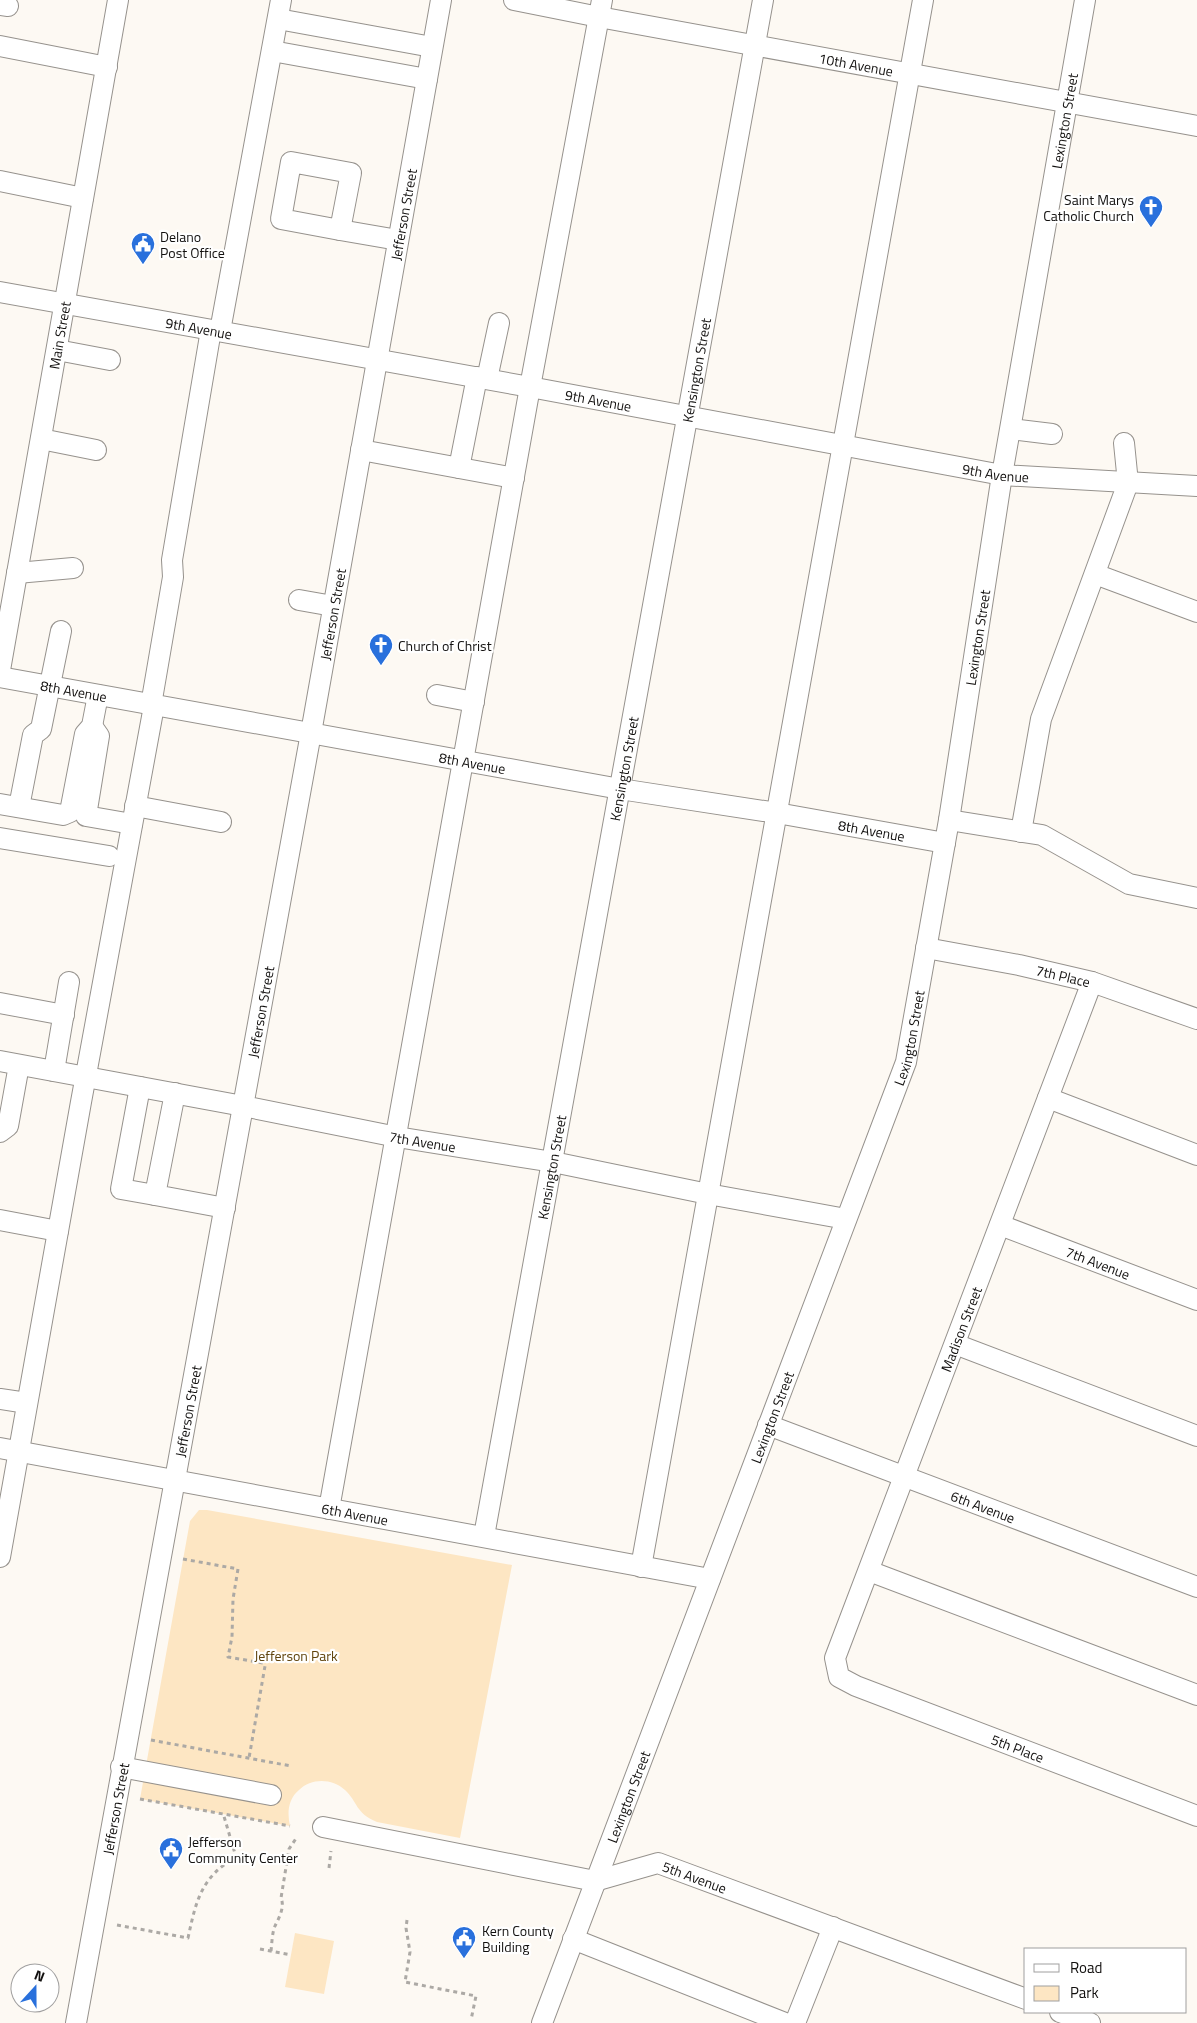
<svg xmlns="http://www.w3.org/2000/svg" width="1197" height="2023" font-family="'Titillium Web',sans-serif">
<rect width="100%" height="100%" fill="#fdf9f3"/>
<g fill="#fde6c3">
<path d="M199,1510H207L512,1565L460,1838L377,1822C355,1813 358,1802 345,1790C332,1778 311,1778 299,1790C288,1799 287,1813 290,1826L140,1799L190,1521Z"/>
<polygon points="295,1933 334,1941 324,1994 285,1987"/>
</g>
<g fill="none" stroke-linecap="round" stroke-linejoin="round">
<g stroke="#96928d" stroke-width="22">
<g id="minor">
<path id="s1" d="M514,0L599,17L1197,126"/>
<polyline points="0,5 8,6"/>
<polyline points="278,19 432,47"/>
<polyline points="0,46 107,67"/>
<polyline points="272,51 427,79"/>
<polygon points="291,162 351,173 340,230 281,219"/>
<polyline points="0,181 83,198"/>
<polyline points="340,230 398,240"/>
<path id="s2" d="M0,292L530,387L1002,475L1197,486"/>
<polyline points="220,331 281,0"/>
<polyline points="57,350 110,360"/>
<polyline points="487,379 499,323"/>
<polyline points="1011,429 1052,434"/>
<polyline points="41,439 96,450"/>
<polyline points="361,450 514,478"/>
<polyline points="459,468 477,377"/>
<polyline points="17,573 73,568"/>
<polyline points="1095,574 1197,612"/>
<polyline points="299,600 333,606"/>
<path id="s3" d="M0,670L118,0"/>
<path id="s4" d="M0,677L620,789L777,813L945,843"/>
<polyline points="437,695 474,702"/>
<polyline points="151,705 173,577 172,560 211,330"/>
<polyline points="92,726 99,736 86,816 132,824"/>
<polyline points="0,804 63,815 70,812 85,734 92,726 98,695"/>
<polyline points="135,806 221,822"/>
<polyline points="19,807 33,735 41,729 61,631"/>
<polyline points="949,820 1042,835 1129,884 1197,898"/>
<polyline points="1021,832 1041,719 1128,483 1124,443"/>
<polyline points="0,838 109,856"/>
<path id="s5" d="M926,948L1019,965L1092,982L1197,1019"/>
<path id="s6" d="M1092,982L835,1658L839,1677L856,1686L1197,1816"/>
<polyline points="0,1003 64,1015"/>
<path id="s7" d="M0,1061L243,1106L397,1137L553,1162L708,1194L846,1219"/>
<polyline points="54,1071 69,982"/>
<polyline points="140,1087 121,1189 155,1195"/>
<polyline points="175,1093 155,1195 225,1208"/>
<polyline points="1048,1098 1197,1155"/>
<polyline points="0,1132 8,1126 19,1065"/>
<polyline points="0,1220 58,1231"/>
<path id="s8" d="M1000,1225L1197,1300"/>
<polyline points="955,1344 1197,1436"/>
<polyline points="0,1399 27,1403"/>
<path id="s9" d="M768,1425L1197,1587"/>
<path id="s10" d="M0,1448L710,1579"/>
<polyline points="329,1509 530,387 602,0"/>
<path id="s11" d="M484,1536L763,0"/>
<polyline points="0,1557 81,1102 154,706"/>
<polyline points="641,1567 923,0"/>
<polyline points="869,1571 1197,1695"/>
<polyline points="121,1767 271,1795"/>
<path id="s12" d="M323,1827L595,1881L658,1863L1026,1999"/>
<polyline points="573,1939 785,2023"/>
<polyline points="1060,2012 1090,2023"/>
<path id="s13" d="M76,2023L311,733L441,0"/>
<path id="s14" d="M542,2023L906,1062L949,820L1002,475L1085,0"/>
<polyline points="795,2023 833,1927"/>
</g>
</g>
<g stroke="#aca9a5" stroke-width="3" stroke-dasharray="4 4" stroke-linecap="butt">
<polyline points="183,1559 238,1569 233,1599 232,1637 228,1657 263,1663 265,1666 249,1758"/>
<polyline points="151,1740 291,1766"/>
<polyline points="140,1799 290,1826"/>
<polyline points="329,1868 331,1851"/>
<polyline points="407,1920 406,1928 410,1952 405,1982 476,1996 471,2020"/>
<path d="M117,1925L188,1938C196,1901 201,1877 236,1857L223,1813"/>
<polyline points="260,1949 291,1955"/>
<path d="M271,1951C272,1943 272,1933 275,1926C279,1918 285,1907 281,1898L289,1849L297,1837"/>
</g>
<use href="#minor" stroke="#fff" stroke-width="20"/>
</g>
<defs>
<g id="church-pin" transform="scale(1.25)"><path d="M0 17L-7.5 6A9.5 9.5 0 1 1 7.5 6Z" fill="#2970dc" stroke="#fff"/><path d="M-1.2-6h2.4v3.5h3.3v2.4h-3.3V6h-2.4V-.1h-3.3v-2.4h3.3Z" fill="#fff"/></g>
<g id="civic-pin" transform="scale(1.25)"><path d="M0 17L-7.5 6A9.5 9.5 0 1 1 7.5 6Z" fill="#2970dc" stroke="#fff"/><path d="M-.6-6.5H3V-4.5H.6V-3L4-1V1h2V6H-6V1h2V-1L-.6-3ZM-1.2 2.5V6h2.4V2.5Z" fill="#fff"/></g>
</defs>
<g fill-rule="evenodd">
<use href="#church-pin" x="1151" y="207"/>
<use href="#civic-pin" x="143" y="244"/>
<use href="#church-pin" x="381" y="645"/>
<use href="#civic-pin" x="171" y="1849"/>
<use href="#civic-pin" x="464" y="1938"/>
</g>
<g text-anchor="middle" dominant-baseline="central" stroke-width="4.5" stroke-linejoin="round" paint-order="stroke">
<g font-size="14" fill="#12100f" stroke="#fff">
<text stroke="none"><textPath href="#s1" startOffset="348">10th Avenue</textPath></text>
<text stroke="none"><textPath href="#s14" startOffset="1982">Lexington Street</textPath></text>
<text stroke="none"><textPath href="#s13" startOffset="1838">Jefferson Street</textPath></text>
<text stroke="none"><textPath href="#s2" startOffset="202">9th Avenue</textPath></text>
<text stroke="none"><textPath href="#s3" startOffset="340">Main Street</textPath></text>
<text stroke="none"><textPath href="#s11" startOffset="1185">Kensington Street</textPath></text>
<text stroke="none"><textPath href="#s2" startOffset="608">9th Avenue</textPath></text>
<text stroke="none"><textPath href="#s2" startOffset="1012">9th Avenue</textPath></text>
<text stroke="none"><textPath href="#s13" startOffset="1432">Jefferson Street</textPath></text>
<text stroke="none"><textPath href="#s14" startOffset="1458">Lexington Street</textPath></text>
<text stroke="none"><textPath href="#s4" startOffset="75">8th Avenue</textPath></text>
<text stroke="none"><textPath href="#s4" startOffset="480">8th Avenue</textPath></text>
<text stroke="none"><textPath href="#s11" startOffset="780">Kensington Street</textPath></text>
<text stroke="none"><textPath href="#s4" startOffset="885">8th Avenue</textPath></text>
<text stroke="none"><textPath href="#s5" startOffset="140">7th Place</textPath></text>
<text stroke="none"><textPath href="#s13" startOffset="1028">Jefferson Street</textPath></text>
<text stroke="none"><textPath href="#s14" startOffset="1052">Lexington Street</textPath></text>
<text stroke="none"><textPath href="#s7" startOffset="430">7th Avenue</textPath></text>
<text stroke="none"><textPath href="#s11" startOffset="375">Kensington Street</textPath></text>
<text stroke="none"><textPath href="#s8" startOffset="105">7th Avenue</textPath></text>
<text transform="translate(961 1329) rotate(-69)">Madison Street</text>
<text stroke="none"><textPath href="#s13" startOffset="622">Jefferson Street</textPath></text>
<text stroke="none"><textPath href="#s14" startOffset="648">Lexington Street</textPath></text>
<text stroke="none"><textPath href="#s9" startOffset="230">6th Avenue</textPath></text>
<text stroke="none"><textPath href="#s10" startOffset="361">6th Avenue</textPath></text>
<text stroke="none"><textPath href="#s6" startOffset="935">5th Place</textPath></text>
<text stroke="none"><textPath href="#s14" startOffset="242">Lexington Street</textPath></text>
<text stroke="none"><textPath href="#s13" startOffset="218">Jefferson Street</textPath></text>
<text stroke="none"><textPath href="#s12" startOffset="382">5th Avenue</textPath></text>
</g>
<g font-size="14" fill="#12100f" stroke="#fff" text-anchor="start">
<text x="1134" y="199" text-anchor="end">Saint Marys<tspan x="1134" dy="16">Catholic Church</tspan></text>
<text x="160" y="236">Delano<tspan x="160" dy="16">Post Office</tspan></text>
<text x="398" y="645">Church of Christ</text>
<text x="188" y="1841">Jefferson<tspan x="188" dy="16">Community Center</tspan></text>
<text x="482" y="1930">Kern County<tspan x="482" dy="16">Building</tspan></text>
</g>
<g font-size="14" fill="#60440d" stroke="#fff">
<text x="296" y="1655">Jefferson Park</text>
</g>
</g>
<rect x="1024" y="1948" width="162" height="65" fill="#ffffff" stroke="#a09f9f"/>
<rect x="1034" y="1964" width="25" height="8" fill="#ffffff" stroke="#a09f9f"/>
<text x="1070" y="1973" font-size="15" fill="#12100f">Road</text>
<rect x="1034" y="1986" width="25" height="15" fill="#fde6c3" stroke="#a09f9f"/>
<text x="1070" y="1998" font-size="15" fill="#12100f">Park</text>
<g transform="translate(35 1988) rotate(21)"><circle r="24" fill="#ffffff" stroke="#a09f9f"/>
<path d="M0-4L9 19L0 12L-9 19Z" fill="#2970dc"/>
<text y="-8" font-size="14" font-weight="bold" text-anchor="middle" fill="#12100f">N</text>
</g>
</svg>
